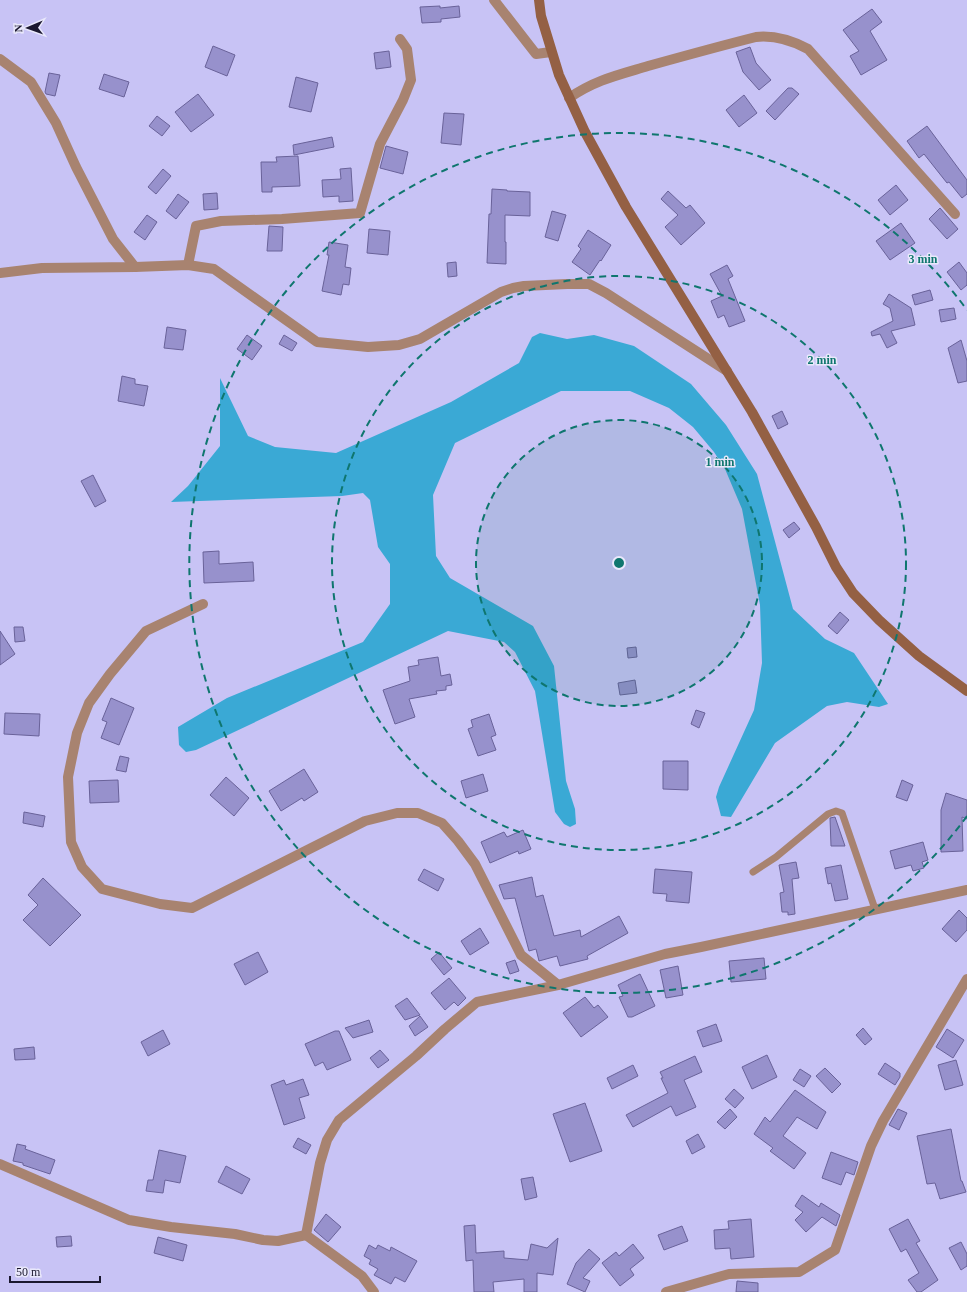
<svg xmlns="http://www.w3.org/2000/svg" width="967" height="1292" font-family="Georgia,serif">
<rect width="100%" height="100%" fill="#c8c3f5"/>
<polygon fill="#3aa9d5" points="540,333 567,339 594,335 634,346 691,384 726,425 757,474 793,609 825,639 854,653 888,704 879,707 847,702 827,706 775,743 731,817 721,816 716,797 719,787 754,710 762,663 760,605 742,509 725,469 714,452 693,427 669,408 630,391 561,391 455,443 433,495 436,556 450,578 533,626 554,666 566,781 575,809 576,824 570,827 564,824 555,812 535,691 515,652 504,642 448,631 196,750 186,752 179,745 178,727 227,698 363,642 390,604 390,564 378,547 370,500 363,493 342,496 171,502 188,486 220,446 220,378 248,436 275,447 336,453 451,402 519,363 532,337"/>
<g fill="#9791cc" stroke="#696299">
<polygon points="440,6 440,8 459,6 460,17 441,19 441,22 422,23 420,7"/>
<polygon points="872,9 882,22 870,31 887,60 861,75 850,56 859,51 843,30"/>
<polygon points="213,46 235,55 227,76 205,67"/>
<polygon points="750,47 756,63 771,80 759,90 743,72 736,52"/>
<polygon points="389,51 391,67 376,69 374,53"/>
<polygon points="49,73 60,75 55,96 46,94 45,92"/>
<polygon points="104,74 129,82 124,97 99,89"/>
<polygon points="296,77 318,83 311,112 289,107"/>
<polygon points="788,88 792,88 799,94 775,120 766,111"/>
<polygon points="198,94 214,115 191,132 175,112"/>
<polygon points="744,95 757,113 739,127 726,110"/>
<polygon points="444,113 464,114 461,145 441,143"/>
<polygon points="157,116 170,126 162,136 149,126"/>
<polygon points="927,126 967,180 967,194 962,198 949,182 947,183 924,154 919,158 907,141"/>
<polygon points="332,137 334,147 294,155 293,145"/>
<polygon points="386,146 408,152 403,174 380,168"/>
<polygon points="298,156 300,186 272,187 272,192 262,192 261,162 277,162 276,157"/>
<polygon points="351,168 353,201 339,202 339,196 323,197 322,180 341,179 340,169"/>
<polygon points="163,169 171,176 156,194 148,187"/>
<polygon points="896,185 908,200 890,215 878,200"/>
<polygon points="492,189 507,190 507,191 530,192 530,216 505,215 505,242 506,242 506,264 487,263 489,214 491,214"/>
<polygon points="668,191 686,208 690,205 705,223 681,245 665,227 678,215 661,199"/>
<polygon points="217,193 218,209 204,210 203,194"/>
<polygon points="178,194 189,202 176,219 166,211"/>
<polygon points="940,208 958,229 947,239 929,219"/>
<polygon points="552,211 566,215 558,241 545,237"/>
<polygon points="147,215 157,222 145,240 134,232"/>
<polygon points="901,223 915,243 890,260 876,241"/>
<polygon points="269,226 283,227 282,251 267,251"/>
<polygon points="369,229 390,231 388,255 367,253"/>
<polygon points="588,230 611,245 601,261 600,260 590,275 572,262 581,249 578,246"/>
<polygon points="329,242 348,245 345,267 351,268 349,285 343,284 341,295 322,291 329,255 327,255"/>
<polygon points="456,262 457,276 448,277 447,263"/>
<polygon points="959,262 967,273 967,285 961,290 947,272"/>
<polygon points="727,265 733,276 728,279 745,321 729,327 724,315 718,318 711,301 722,296 710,274"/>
<polygon points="930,290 933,300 915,305 912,295"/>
<polygon points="889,294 911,308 915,325 891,331 897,343 887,348 880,334 872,336 871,332 893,321 890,308 883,304"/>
<polygon points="954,308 956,319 941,322 939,310"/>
<polygon points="167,327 186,330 183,350 164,348"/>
<polygon points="247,335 262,346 252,360 237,349"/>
<polygon points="284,335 297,343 292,351 279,344"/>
<polygon points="961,340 967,361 967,381 958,383 948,348"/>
<polygon points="122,376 135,379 135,384 148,386 144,406 118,401"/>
<polygon points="782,411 788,424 778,429 772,416"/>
<polygon points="93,475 106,501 95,507 81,481"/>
<polygon points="794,522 800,529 789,538 783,530"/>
<polygon points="219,551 219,564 253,562 254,581 204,583 203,552"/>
<polygon points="840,612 849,620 837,634 828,626"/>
<polygon points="14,627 23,627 25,641 15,642"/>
<polygon points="0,631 15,654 0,665"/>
<polygon points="636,647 637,657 628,658 627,648"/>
<polygon points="438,657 441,676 450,674 452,685 446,686 446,690 436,691 437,694 409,699 415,717 395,724 383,690 410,681 408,667 419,665 418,660"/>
<polygon points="635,680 637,693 620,695 618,683"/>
<polygon points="111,698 134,708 119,745 101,738 107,722 102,720"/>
<polygon points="696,710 705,713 699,728 691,724"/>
<polygon points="5,713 40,714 39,736 4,734"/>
<polygon points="489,714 496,735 491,737 496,750 478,756 468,729 473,727 471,720"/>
<polygon points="120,756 129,758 126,772 116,770"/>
<polygon points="663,761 688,761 688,790 663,789"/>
<polygon points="304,769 318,792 304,801 302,798 281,811 269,791"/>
<polygon points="483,774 488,791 466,798 461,781"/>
<polygon points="226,777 249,798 234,816 210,795"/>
<polygon points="118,780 119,802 90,803 89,781"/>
<polygon points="902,780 913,785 907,801 896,797"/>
<polygon points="946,793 967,800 967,819 962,817 963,851 941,852 941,810"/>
<polygon points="24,812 45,816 43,827 23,823"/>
<polygon points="835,817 845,846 831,846 830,818"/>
<polygon points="523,830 531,849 519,854 518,851 490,863 481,842 504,832 507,837"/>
<polygon points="923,842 928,860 922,862 924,868 913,871 911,865 895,869 890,851"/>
<polygon points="796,862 799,878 792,879 795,914 788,915 788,912 782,912 780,893 784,892 779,865"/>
<polygon points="841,865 848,899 835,901 831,883 828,884 825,868"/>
<polygon points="424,869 444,879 438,891 418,880"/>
<polygon points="655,869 692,872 689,903 666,901 667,894 653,893"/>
<polygon points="532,877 536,897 543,895 554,936 580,930 581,937 619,916 628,933 587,956 588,959 560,966 557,956 539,961 536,949 529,951 515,898 504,899 499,885"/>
<polygon points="43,878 81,915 50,946 23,920 38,905 28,895"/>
<polygon points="959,910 967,918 967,930 956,942 942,929"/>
<polygon points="480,928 489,943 470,955 461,941"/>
<polygon points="258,952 268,972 245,985 234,964"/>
<polygon points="439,952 452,968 444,975 431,959"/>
<polygon points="764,958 766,979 731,982 729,961"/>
<polygon points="515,960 519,971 510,974 506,963"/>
<polygon points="678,966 683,995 666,998 660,970"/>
<polygon points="640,974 655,1006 632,1017 628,1017 619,997 623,996 618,985"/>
<polygon points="449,978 466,998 458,1006 454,1002 445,1010 431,993"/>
<polygon points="585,997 594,1008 598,1005 608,1017 581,1037 563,1013"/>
<polygon points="407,998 420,1015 405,1020 395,1006"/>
<polygon points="420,1016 428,1027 415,1036 409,1026"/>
<polygon points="369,1020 373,1032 353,1038 345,1028"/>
<polygon points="716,1024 722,1041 703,1047 697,1031"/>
<polygon points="863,1028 872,1039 865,1045 856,1035"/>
<polygon points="947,1029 964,1040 953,1058 936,1047"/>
<polygon points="163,1030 170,1044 148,1056 141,1042"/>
<polygon points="335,1031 339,1031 351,1060 327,1070 323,1062 315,1066 305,1044"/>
<polygon points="34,1047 35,1059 15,1060 14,1049"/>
<polygon points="380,1050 389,1060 378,1068 370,1058"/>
<polygon points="767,1055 777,1077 752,1089 742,1067"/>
<polygon points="695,1056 702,1072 684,1080 696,1107 676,1116 671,1106 633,1127 626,1115 668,1093 661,1078 663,1078 660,1072"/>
<polygon points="956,1060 963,1085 945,1090 938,1065"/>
<polygon points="885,1063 900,1073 900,1077 895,1085 878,1074"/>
<polygon points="633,1065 638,1076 612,1089 607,1078"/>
<polygon points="825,1068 841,1084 832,1093 816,1076"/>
<polygon points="800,1069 811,1076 804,1087 793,1080"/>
<polygon points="303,1079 309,1095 299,1098 305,1118 284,1125 271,1085 284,1080 286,1085"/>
<polygon points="734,1089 744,1098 735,1108 725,1099"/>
<polygon points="795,1090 826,1112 817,1129 797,1117 783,1136 806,1153 794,1169 770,1151 773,1148 754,1134 765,1117 770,1122"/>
<polygon points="585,1103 602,1151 570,1162 553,1114"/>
<polygon points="730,1109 737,1117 725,1129 717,1122"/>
<polygon points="898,1109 907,1113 899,1130 889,1125"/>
<polygon points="951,1129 961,1181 962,1181 966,1192 940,1199 935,1183 927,1184 917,1136"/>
<polygon points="698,1134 705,1147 692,1154 686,1141"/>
<polygon points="298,1138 311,1145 306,1154 293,1147"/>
<polygon points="17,1144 26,1146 25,1149 55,1160 50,1174 23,1165 23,1163 13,1161"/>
<polygon points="159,1150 186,1156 180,1183 165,1180 163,1193 146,1191 148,1180 153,1180"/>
<polygon points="831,1152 858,1162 854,1175 846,1172 841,1185 822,1178"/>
<polygon points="226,1166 250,1179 242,1194 218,1182"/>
<polygon points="533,1177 537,1197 525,1200 521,1179"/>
<polygon points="802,1195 819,1207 821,1203 840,1215 836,1226 822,1217 806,1232 795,1220 803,1212 795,1206"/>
<polygon points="326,1214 341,1227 328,1242 314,1230"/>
<polygon points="751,1219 754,1257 731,1259 730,1248 715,1249 714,1230 729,1229 728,1221"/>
<polygon points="908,1219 920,1241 916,1243 938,1280 921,1292 917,1292 908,1280 919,1273 906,1249 901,1252 889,1229"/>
<polygon points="475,1225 476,1253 504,1251 504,1258 528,1260 531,1244 547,1248 558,1238 553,1275 537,1273 537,1292 524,1292 524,1279 493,1282 494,1292 474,1292 473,1260 466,1261 464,1226"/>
<polygon points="682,1226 688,1241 664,1250 658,1235"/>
<polygon points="71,1236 72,1246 57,1247 56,1237"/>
<polygon points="158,1237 187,1245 183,1261 154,1253"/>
<polygon points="961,1242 967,1254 967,1266 961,1270 949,1248"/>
<polygon points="633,1244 644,1258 630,1269 634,1275 620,1286 602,1263 616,1252 619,1256"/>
<polygon points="369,1245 376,1249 378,1245 390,1251 391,1247 417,1261 405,1282 395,1277 391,1284 374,1275 378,1269 369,1264 371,1260 364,1256"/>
<polygon points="589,1249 600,1259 583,1278 590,1281 585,1292 567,1284 576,1263"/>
<polygon points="737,1281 758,1283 758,1292 736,1292"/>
</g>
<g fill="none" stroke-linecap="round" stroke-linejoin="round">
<polyline stroke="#a88370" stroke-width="7" points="753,872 776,857 828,814 836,811 842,813 875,909"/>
<g stroke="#a88370" stroke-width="10">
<polyline points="494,0 536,54 551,52"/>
<polyline points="0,59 31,82 56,123 76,167 113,239 135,267"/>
<path d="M569,98C595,80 618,75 648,66C684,56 720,46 756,37C775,35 791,40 808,49L955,214"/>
<polyline points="188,265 196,226 221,221 282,219 360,213 380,144 403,100 411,80 407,49 400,39"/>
<polyline points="0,273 42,268 135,267 188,265 214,269 317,342 368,347 399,345 420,339 501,292 513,288 524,286 567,284 589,284 606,293 727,371"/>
<polyline points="203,604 146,631 110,674 89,703 77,733 68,777 71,842 82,867 102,889 160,904 192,908 365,821 397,813 418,813 442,823 458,841 475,864 521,955 558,985"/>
<polyline points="0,1164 129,1220 171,1227 235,1234 263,1240 278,1241 306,1235"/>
<polyline points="374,1292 362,1276 306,1235 320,1163 327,1140 339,1120 416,1056 445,1029 477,1002 558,985 665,954 701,947 967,890"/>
<polyline points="666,1292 729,1274 799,1272 835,1250 871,1146 883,1121 967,979"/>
</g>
<polyline stroke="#946044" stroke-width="10" points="539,0 541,16 559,75 585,132 626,207 752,412 816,527 836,567 853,593 879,620 919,656 967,691"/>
</g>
<circle cx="619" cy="563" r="143" fill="#0f766e" fill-opacity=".12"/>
<g fill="none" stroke="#0f766e" stroke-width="2" stroke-dasharray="7 5">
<circle cx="619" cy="563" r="143"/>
<circle cx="619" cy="563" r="287"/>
<path d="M967 816A430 430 0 1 1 967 310"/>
</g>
<circle cx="619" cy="563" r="6" fill="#0f766e" stroke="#e9e8fb" stroke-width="2"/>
<g font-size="12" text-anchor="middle" font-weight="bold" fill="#0f766e" stroke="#e9e8fb" stroke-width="3" stroke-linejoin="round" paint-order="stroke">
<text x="923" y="263">3 min</text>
<text x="822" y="364">2 min</text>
<text x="720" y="466">1 min</text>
</g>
<g transform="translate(28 28) rotate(268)" stroke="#e9e8fb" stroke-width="3" paint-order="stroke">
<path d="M0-3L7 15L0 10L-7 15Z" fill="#1b182f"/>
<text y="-6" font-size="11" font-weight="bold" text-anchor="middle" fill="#1b182f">N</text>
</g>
<path d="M10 1276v6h90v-6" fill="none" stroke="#1b182f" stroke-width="2"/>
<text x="16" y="1276" font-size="12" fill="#1b182f" stroke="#e9e8fb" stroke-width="3" paint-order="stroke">50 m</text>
</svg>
